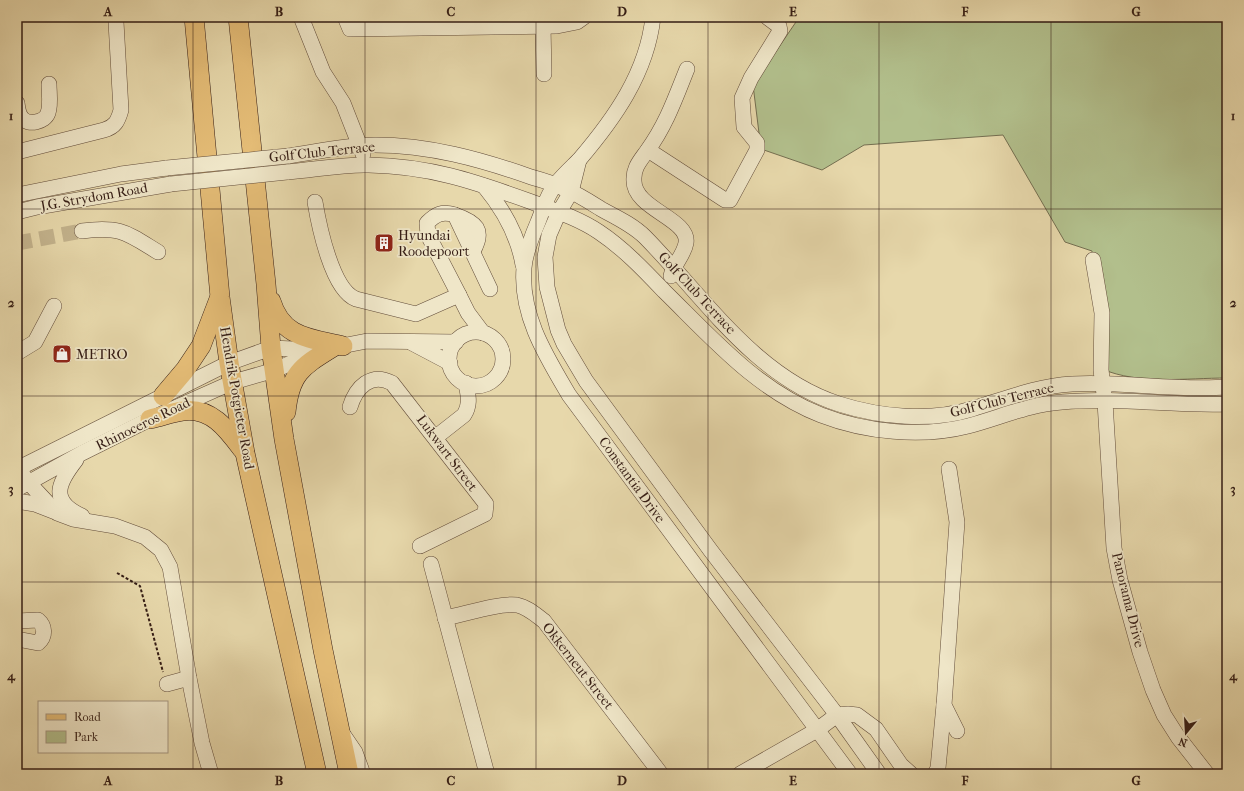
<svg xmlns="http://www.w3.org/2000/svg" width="1244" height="791" font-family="'IM FELL French Canon',serif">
<rect width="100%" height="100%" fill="#e7d8ab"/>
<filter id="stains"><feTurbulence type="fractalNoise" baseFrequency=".005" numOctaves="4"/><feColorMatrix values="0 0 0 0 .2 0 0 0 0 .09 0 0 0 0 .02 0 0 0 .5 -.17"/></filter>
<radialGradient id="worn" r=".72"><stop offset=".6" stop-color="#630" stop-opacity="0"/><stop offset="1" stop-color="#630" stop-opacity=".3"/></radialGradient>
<path fill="#b2bf8c" stroke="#746e50" d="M796,17H1227V378C1187,378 1139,385 1102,369L1092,251L1065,242L1003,135L864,145L822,170L761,149L753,85L798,19Z"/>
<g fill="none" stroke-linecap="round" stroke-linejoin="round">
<polyline stroke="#c3b38d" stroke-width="15" stroke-dasharray="15 8" stroke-linecap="butt" points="17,243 82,231"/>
<g stroke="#624c3a" stroke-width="16">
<g id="minor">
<polyline points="301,17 323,72 343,103 363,154"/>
<polyline points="345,17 350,29 557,26 577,22 584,17"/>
<path d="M653,17C647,73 614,119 579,160C571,168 563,175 556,184C547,194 543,210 538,222C532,236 525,253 524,268C520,315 546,356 569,395L850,774"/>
<polyline points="543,26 544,74"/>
<path d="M17,103C18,109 18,114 22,118C28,126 45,122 48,113C51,105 49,93 49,84"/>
<polyline points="648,150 725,200 730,200 757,150 757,143 744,127 742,98 751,78 780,31 779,26 767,17"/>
<path d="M17,152L104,130C115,127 118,121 121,110L116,22"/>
<path d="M288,156C316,152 346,145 375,145C429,145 480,159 531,177C542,180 555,184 565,189C578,194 590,202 601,209C616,217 633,225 645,237C704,297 755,377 839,404C880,417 930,422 972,409C1005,399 1037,386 1072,384C1123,381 1175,391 1227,387"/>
<polyline points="579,160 571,192 559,212 549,235 545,257 547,287 558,330 564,344 586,381 711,551 837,715 879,774"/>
<path d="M287,172C314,170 342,164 369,165C429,166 473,181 529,201C553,210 578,218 599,232C623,248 644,270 664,291C712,338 757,390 821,415C865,432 921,438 968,426C999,418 1029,404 1062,402C1117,397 1172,406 1227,404"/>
<path d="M484,186C503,209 518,235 523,265"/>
<polyline points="17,195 121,174 167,168"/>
<path d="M315,202C319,226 332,290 356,299L416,314L459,295L468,313L483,333"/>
<polyline points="17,212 37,207 171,184"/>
<path d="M455,215C476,222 485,230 473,251"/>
<path d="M82,231C121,226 127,233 158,252"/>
<polyline points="1093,260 1102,313 1101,370 1105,402 1114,548 1120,580 1140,652 1153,690 1164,715 1178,737 1207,774"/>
<path d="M671,276C673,265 684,255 686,243C690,219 634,209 634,181C633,168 640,161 647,151C666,125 675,99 687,69"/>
<path d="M459,295L428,235L427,223C436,214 442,211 455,215L490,289"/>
<circle cx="476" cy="359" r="27"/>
<polyline points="412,343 450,363"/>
<polyline points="17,353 35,342 54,306"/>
<path d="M350,407C356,387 371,372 392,383L486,504L485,514L420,546"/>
<path d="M436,437L464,415C471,404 468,395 466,383"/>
<path d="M76,460C58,483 49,501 82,516"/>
<polyline points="17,467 29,483 57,513 73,519 115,526 145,537 161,550 170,567 189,678 202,743 211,774"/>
<polyline points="17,469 229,363 271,348 316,350"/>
<polyline points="949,469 957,522 944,705 957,731"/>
<polyline points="17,489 82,453 150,419 233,382 275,370 321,350 367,341 456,342"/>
<polyline points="17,501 35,504 53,511"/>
<polyline points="431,564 487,774"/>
<path d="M445,618C466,614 497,603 517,605C527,607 536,615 544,621L661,774"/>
<path d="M17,621L38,620C45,626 46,636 38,643L17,639"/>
<polyline points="167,684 189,678"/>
<polyline points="342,733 355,752 363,774"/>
<polyline points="740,774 817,730 837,715 848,714 857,715 876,729 901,765 911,774"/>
<polyline points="935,774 938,768 944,705"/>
</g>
</g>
<g stroke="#351d15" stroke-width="20">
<g id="major">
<polyline points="194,17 220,297 229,363 245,453 317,774"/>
<polyline points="238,17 266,284 271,348 284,439 323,650 349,774"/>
<path d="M271,301C282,338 310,338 343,346"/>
<polyline points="163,396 185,370 201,346 219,299"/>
<path d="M286,412C290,372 303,366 335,346"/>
<path d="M150,419C161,417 173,412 183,411C211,407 227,429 242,449"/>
</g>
</g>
<polyline stroke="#351d15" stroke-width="2" stroke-dasharray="3 2" stroke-linecap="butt" points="117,573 140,586 163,672"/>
<use href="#minor" stroke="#efe6c8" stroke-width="15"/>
<use href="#major" stroke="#e4bc76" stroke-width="19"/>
<g stroke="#624c3a" stroke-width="16" stroke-linecap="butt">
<g id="minor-bridge">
<polyline points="167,168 288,156"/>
<polyline points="171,184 287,172"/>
</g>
</g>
<use href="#minor-bridge" stroke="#efe6c8" stroke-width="15"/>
</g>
<path fill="none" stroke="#351d15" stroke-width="1" stroke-opacity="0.55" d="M193,17V774M365,17V774M536,17V774M708,17V774M879,17V774M1051,17V774M17,209H1227M17,396H1227M17,582H1227"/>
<defs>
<g id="building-square" transform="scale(1)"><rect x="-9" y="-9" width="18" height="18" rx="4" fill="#8f2418" stroke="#efe6c8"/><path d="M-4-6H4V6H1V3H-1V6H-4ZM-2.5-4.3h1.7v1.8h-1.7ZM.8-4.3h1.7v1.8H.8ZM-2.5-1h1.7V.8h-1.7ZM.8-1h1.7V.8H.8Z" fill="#fff"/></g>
<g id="shop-square" transform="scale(1)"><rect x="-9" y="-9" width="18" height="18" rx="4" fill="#8f2418" stroke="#efe6c8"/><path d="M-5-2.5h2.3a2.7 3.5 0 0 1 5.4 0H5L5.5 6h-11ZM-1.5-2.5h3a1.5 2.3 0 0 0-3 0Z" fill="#fff"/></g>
</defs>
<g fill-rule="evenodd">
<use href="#building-square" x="384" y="243"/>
<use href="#shop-square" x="62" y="354"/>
</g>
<g text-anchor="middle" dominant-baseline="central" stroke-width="3.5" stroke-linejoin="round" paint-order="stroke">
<g font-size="14" fill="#351d15" stroke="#efe6c8">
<text transform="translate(322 152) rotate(-6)">Golf Club Terrace</text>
<text transform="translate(94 197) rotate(-10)">J.G. Strydom Road</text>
<text transform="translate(697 293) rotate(47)">Golf Club Terrace</text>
<text transform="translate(237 398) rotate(80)">Hendrik Potgieter Road</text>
<text transform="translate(1002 400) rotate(-14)">Golf Club Terrace</text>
<text transform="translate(143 424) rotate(-26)">Rhinoceros Road</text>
<text transform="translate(447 453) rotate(53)">Lukwart Street</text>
<text transform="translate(632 480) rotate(54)">Constantia Drive</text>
<text transform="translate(1128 600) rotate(76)">Panorama Drive</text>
<text transform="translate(578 666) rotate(52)">Okkerneut Street</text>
</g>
<g font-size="14" fill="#351d15" stroke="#efe6c8" text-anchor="start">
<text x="398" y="235">Hyundai<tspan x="398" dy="16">Roodepoort</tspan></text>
<text x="76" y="354">METRO</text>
</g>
</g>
<rect width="1244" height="791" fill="none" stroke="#e7d8ab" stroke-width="44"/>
<rect x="38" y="701" width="130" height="52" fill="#efe6c8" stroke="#a59680"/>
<rect x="46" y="714" width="20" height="6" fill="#e4bc76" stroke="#a59680"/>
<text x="74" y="721" font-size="12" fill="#351d15">Road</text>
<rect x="46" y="731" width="20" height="12" fill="#b2bf8c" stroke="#a59680"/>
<text x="74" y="741" font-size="12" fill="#351d15">Park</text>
<g transform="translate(1186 733) rotate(198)" stroke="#efe6c8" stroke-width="3" paint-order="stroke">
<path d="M0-3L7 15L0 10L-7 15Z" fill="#351d15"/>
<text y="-6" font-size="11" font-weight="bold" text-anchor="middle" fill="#351d15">N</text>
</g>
<rect x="22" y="22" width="1200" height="747" fill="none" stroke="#351d15" stroke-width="1.5"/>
<g font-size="13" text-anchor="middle" font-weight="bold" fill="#351d15">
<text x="108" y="16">A</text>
<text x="279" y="16">B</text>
<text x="451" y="16">C</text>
<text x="622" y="16">D</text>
<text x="793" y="16">E</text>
<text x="965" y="16">F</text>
<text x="1136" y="16">G</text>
<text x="11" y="120">1</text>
<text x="1233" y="120">1</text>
<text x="11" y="307">2</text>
<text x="1233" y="307">2</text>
<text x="11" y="493">3</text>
<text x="1233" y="493">3</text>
<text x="11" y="680">4</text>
<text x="1233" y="680">4</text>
<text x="108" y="785">A</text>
<text x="279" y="785">B</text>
<text x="451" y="785">C</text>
<text x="622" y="785">D</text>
<text x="793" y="785">E</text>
<text x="965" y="785">F</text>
<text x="1136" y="785">G</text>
</g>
<rect width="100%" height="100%" filter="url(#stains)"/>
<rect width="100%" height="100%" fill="url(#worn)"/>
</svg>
